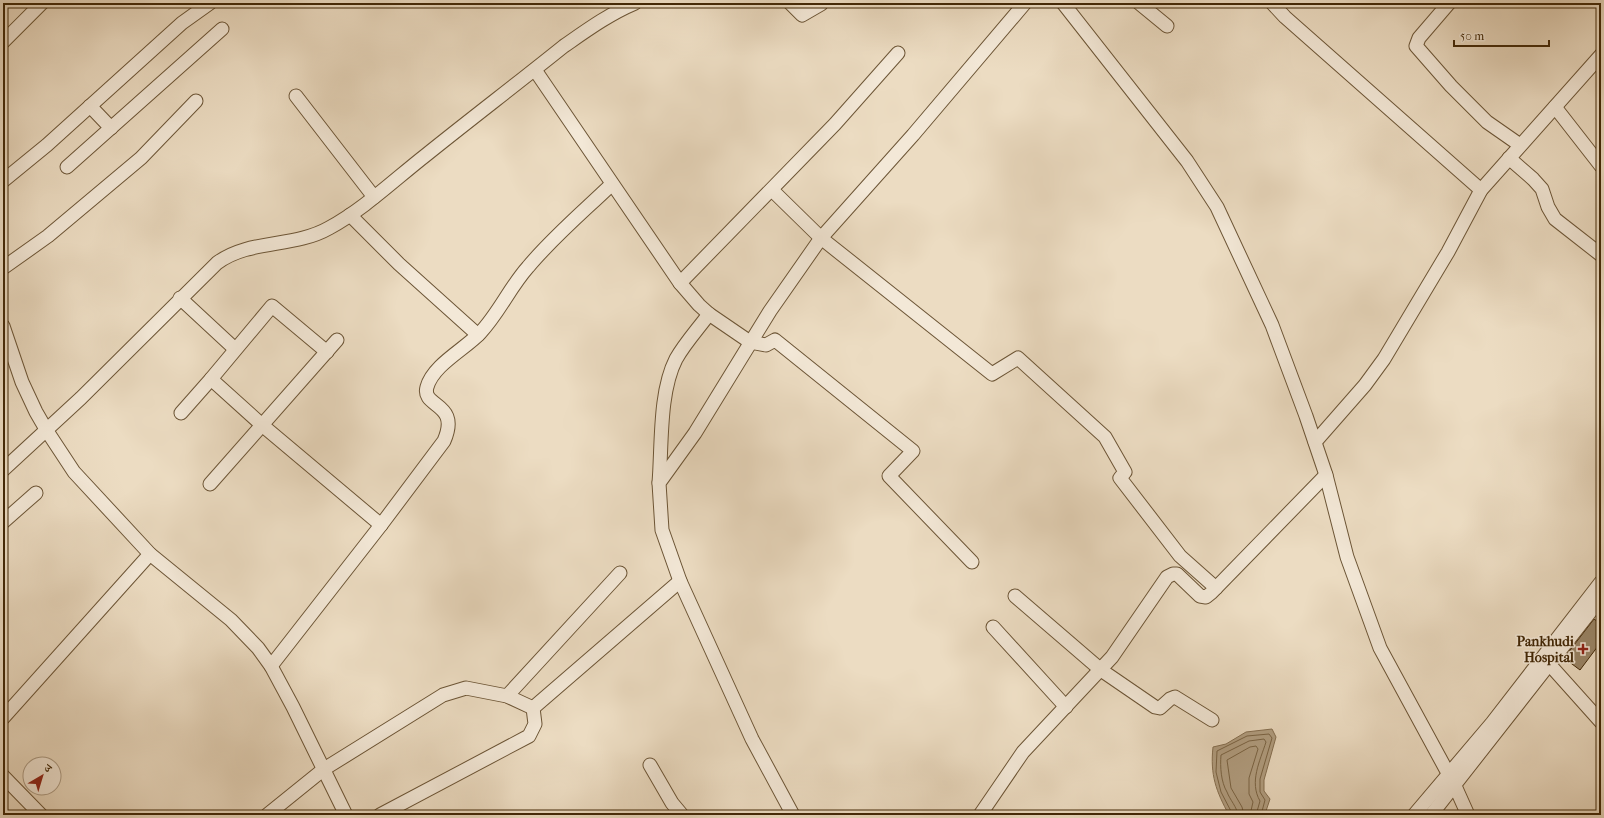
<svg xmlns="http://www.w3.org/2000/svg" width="1604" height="818" font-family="'IM FELL French Canon','Noto Serif Devanagari',serif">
<rect width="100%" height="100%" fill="#ecdcc2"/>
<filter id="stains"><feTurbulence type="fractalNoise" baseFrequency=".005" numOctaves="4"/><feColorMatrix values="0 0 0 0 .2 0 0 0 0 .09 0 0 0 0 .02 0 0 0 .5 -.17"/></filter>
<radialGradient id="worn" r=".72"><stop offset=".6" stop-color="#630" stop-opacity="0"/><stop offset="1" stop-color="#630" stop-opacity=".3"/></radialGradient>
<path fill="#b29f82" stroke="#856f51" d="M1272,729L1276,737L1264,780V791L1270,799L1265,814L1229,815C1216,791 1210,775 1213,747L1226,744L1246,732Z"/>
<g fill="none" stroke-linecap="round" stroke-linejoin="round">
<g stroke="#7a6444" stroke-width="1">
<polyline points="1233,815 1221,792 1216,772 1217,751 1247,736 1269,734 1272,738 1260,779 1260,792 1265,800 1261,815"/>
<path d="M1238,815C1237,807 1230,800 1227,792C1221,782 1220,767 1221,755L1249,741L1264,739L1266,742C1260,761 1249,782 1260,801L1256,815"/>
<polyline points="1244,815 1242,807 1231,788 1227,760 1250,747 1256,746 1258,749 1249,778 1249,794 1253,802 1250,815"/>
</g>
</g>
<polygon fill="#9a8668" stroke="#422807" points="1594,619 1601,624 1601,642 1580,670 1564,658"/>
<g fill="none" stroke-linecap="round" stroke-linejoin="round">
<g stroke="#6c5536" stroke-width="15">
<g id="minor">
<polyline points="790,3 802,15 821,4"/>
<polyline points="1063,3 1187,161 1217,207 1272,325 1306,416 1326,475 1347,557 1380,648 1455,786 1468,815"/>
<polyline points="1139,3 1167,26"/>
<polyline points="1272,3 1285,17 1481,190"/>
<polyline points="1449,3 1419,38 1416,46 1451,86 1487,122 1520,145"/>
<polyline points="3,42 42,3"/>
<polyline points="535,70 680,283 835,124 898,53"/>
<polyline points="296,96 374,197"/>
<polyline points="90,106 111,128"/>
<polyline points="1555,107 1601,166"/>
<polyline points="1509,158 1533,179 1542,189 1548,207 1555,219 1601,255"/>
<polyline points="67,167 222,29"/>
<polyline points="3,181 47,145 182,23 210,3"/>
<polyline points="772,190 821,238 992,374 1018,358 1105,437 1125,472 1120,478 1180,556 1216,588"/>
<polyline points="350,215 399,264 478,335"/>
<polyline points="3,268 48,236 141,158 196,101"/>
<polyline points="680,283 699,305 709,314 750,342 766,345 775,340 913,451 889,476 972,562"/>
<polyline points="180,298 235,349"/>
<polyline points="3,326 22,382 36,412 47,431 74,472 150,554 231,620 258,648 271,666 293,707 346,815"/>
<polyline points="327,352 272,306 211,379 262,425 381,525"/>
<polyline points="181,413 211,379"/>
<polyline points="1315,442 1365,385 1384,359 1448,252 1481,190 1601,55"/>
<path d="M3,470L81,398L217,263C249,239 294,248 329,228C364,209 394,180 426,155C472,118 518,83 564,46C587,30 609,14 635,3"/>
<path d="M659,483C662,445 659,392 676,359C685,343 698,329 709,314"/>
<polyline points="210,484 337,340"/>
<polyline points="3,522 36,493"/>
<polyline points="1015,596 1101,670 1155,707 1160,708 1170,699 1175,697 1212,720"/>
<polyline points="993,627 1066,707"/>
<polyline points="1550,665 1601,722"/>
<path d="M271,666L381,525L444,441C461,402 421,408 427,387C433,365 465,349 480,333C499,313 510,287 528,267C553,237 584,211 612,184"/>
<polyline points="507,696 620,573"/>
<polyline points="533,708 680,581"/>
<polyline points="3,718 150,554"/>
<polyline points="650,765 672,803 682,815"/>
<polyline points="3,776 41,815"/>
<polyline points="267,815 324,769 443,695 466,688 507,696 533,708"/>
<polyline points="380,815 529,736 535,724 533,708"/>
<polyline points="793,815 752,739 680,581 662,530 659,483 695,433 770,311 821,238 913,135 1025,3"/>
<polyline points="980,815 1023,752 1112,657 1167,577 1173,574 1177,574 1200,596 1206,597 1211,593 1326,475"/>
<polyline points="1414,815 1492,723 1601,582"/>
<polyline points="1431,815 1601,598"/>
</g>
</g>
<use href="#minor" stroke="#f3e8d7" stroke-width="13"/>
</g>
<path fill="#8f2418" stroke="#f3e8d7" stroke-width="1.5" d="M1581 643h4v4h4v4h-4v4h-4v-4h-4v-4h4z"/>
<g text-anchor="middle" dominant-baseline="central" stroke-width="3" stroke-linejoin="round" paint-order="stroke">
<g font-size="14" font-weight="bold" fill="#422807" stroke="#f3e8d7" text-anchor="end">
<text x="1574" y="641">Pankhudi<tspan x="1574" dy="16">Hospital</tspan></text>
</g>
</g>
<rect width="1604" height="818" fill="none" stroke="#ecdcc2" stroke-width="16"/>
<rect x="4" y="4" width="1596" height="810" fill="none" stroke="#422807" stroke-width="2"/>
<rect x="8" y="8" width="1588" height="802" fill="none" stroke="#422807"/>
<g transform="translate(42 776) rotate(38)"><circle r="19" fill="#f3e8d7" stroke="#ac9b84"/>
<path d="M0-3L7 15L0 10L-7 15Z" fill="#8f2418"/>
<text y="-6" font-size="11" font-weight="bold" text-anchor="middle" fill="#422807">उ</text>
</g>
<path d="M1454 40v6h95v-6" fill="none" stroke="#422807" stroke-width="2"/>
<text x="1460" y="40" font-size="12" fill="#422807" stroke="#f3e8d7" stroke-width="3" paint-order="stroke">50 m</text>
<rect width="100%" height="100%" filter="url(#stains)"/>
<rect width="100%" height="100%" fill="url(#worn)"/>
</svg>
